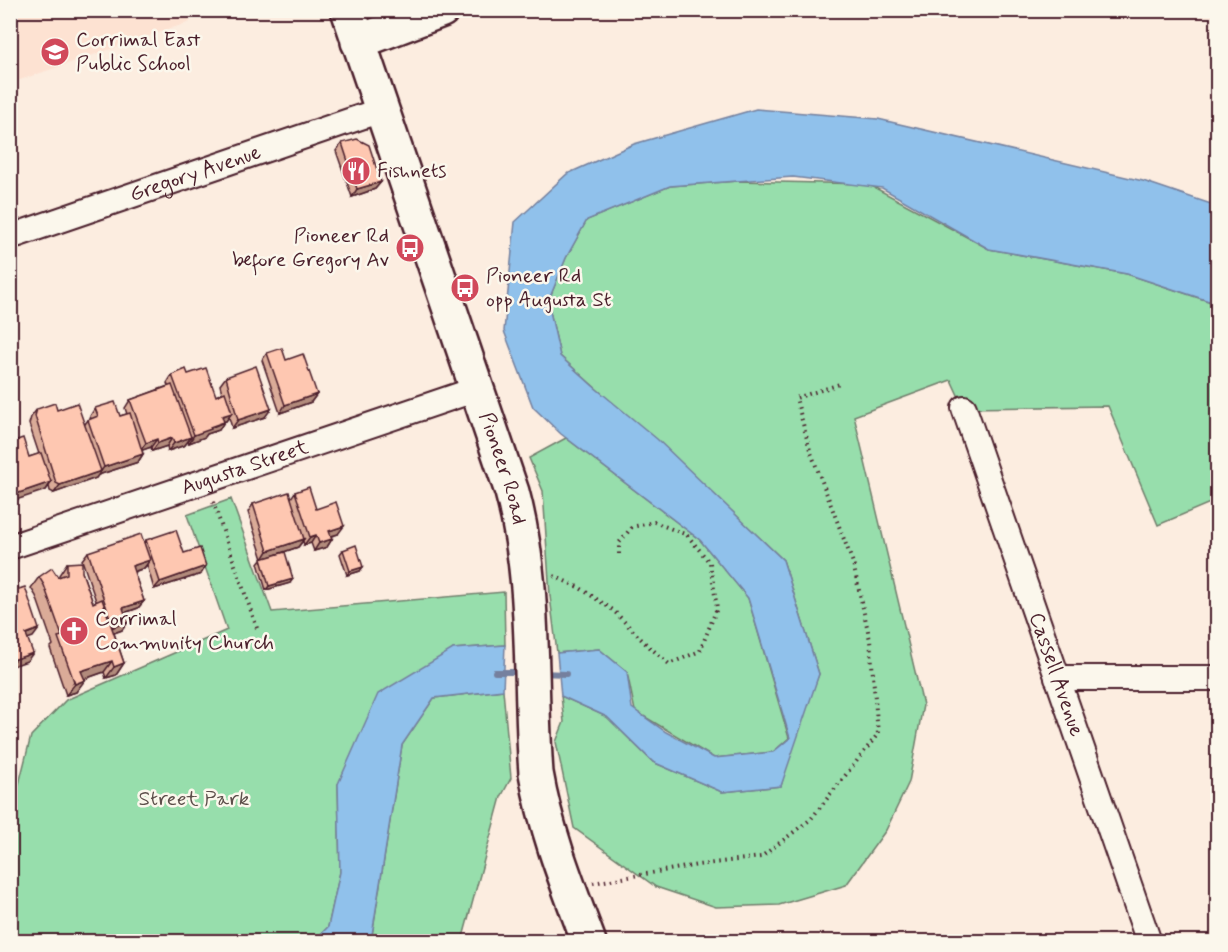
<svg xmlns="http://www.w3.org/2000/svg" width="1228" height="952" font-family="Mynerve,sans-serif">
<rect width="100%" height="100%" fill="#fcede0"/>
<filter id="ink" filterUnits="userSpaceOnUse"><feTurbulence type="fractalNoise" baseFrequency=".0167" numOctaves="2"/><feDisplacementMap in="SourceGraphic" scale="12" xChannelSelector="R" yChannelSelector="G"/><feConvolveMatrix kernelMatrix="1 2 1 2 8 2 1 2 1" color-interpolation-filters="sRGB"/></filter>
<g filter="url(#ink)">
<polygon fill="#fde2d2" points="10,11 186,11 190,22 11,83"/>
<g fill="#97deac" stroke="#707e6c" stroke-width="1.5">
<polygon points="738,181 868,184 989,249 1127,274 1217,304 1217,500 1158,525 1108,406 964,408 951,380 854,416 923,705 909,782 886,830 846,885 779,905 716,907 656,887 574,828 556,742 564,722 561,696 607,717 653,762 722,792 781,786 795,735 819,674 783,560 719,499 560,356 548,302 566,258 587,220 670,186"/>
<polygon points="566,438 700,540 748,598 789,738 773,752 714,758 635,711 627,672 599,649 557,653 550,596 543,491 529,458"/>
<polygon points="231,499 272,612 504,592 505,645 453,649 338,784 340,872 328,927 314,941 11,942 11,816 31,736 66,700 227,630 187,515"/>
<polygon points="503,690 511,778 501,797 462,941 371,942 402,745 434,698"/>
</g>
<g fill="#90c1eb" stroke="#74809e" stroke-width="1.5">
<polygon points="756,109 878,119 1143,181 1217,206 1218,304 1127,274 989,249 882,188 793,177 670,186 587,220 566,258 548,302 560,356 593,386 657,439 783,560 819,674 781,786 722,792 653,762 607,717 561,696 557,653 599,649 627,672 632,708 666,732 714,758 773,752 790,738 748,598 700,540 561,434 533,407 504,331 515,222 567,174 634,144"/>
<polygon points="505,645 503,690 434,698 402,745 371,941 314,941 328,927 340,872 338,784 378,694 453,649"/>
</g>
<g fill="none" stroke-linecap="round" stroke-linejoin="round">
<g stroke="#74809e" stroke-width="6">
<polyline points="495,672 521,672"/>
<polyline points="540,673 566,674"/>
</g>
<g stroke="#4a1f2b" stroke-width="28">
<g id="minor">
<path id="s1" d="M10,237L381,110"/>
<path id="s2" d="M964,408L1149,942"/>
<path id="s3" d="M10,547L477,389"/>
<polyline points="1057,678 1218,678"/>
</g>
</g>
<g stroke="#4a1f2b" stroke-width="38">
<g id="secondary">
<path id="s4" d="M348,10L512,492C537,584 529,680 536,773C546,831 568,886 589,942"/>
<polyline points="358,42 442,10"/>
</g>
</g>
<g stroke="#4a1f2b" stroke-width="4" stroke-dasharray="1.5 4.5" stroke-linecap="butt">
<polyline points="213,502 258,631"/>
<polyline points="554,576 580,588 613,610 644,642 669,664 700,651 717,608 710,563 687,535 654,522 632,527 619,543 619,554"/>
<polyline points="593,883 698,865 761,857 811,819 878,734 870,640 853,563 810,450 796,398 840,384"/>
</g>
<use href="#minor" stroke="#fbf7ec" stroke-width="24"/>
<use href="#secondary" stroke="#fbf7ec" stroke-width="33"/>
</g>
<g fill="#daab98" stroke="#4a1f2b" stroke-width="1.5">
<polygon points="342,143 381,182 375,189 352,197 336,151"/>
<polygon points="267,353 286,360 317,394 311,402 280,413 262,360"/>
<polygon points="188,374 216,396 222,393 220,385 226,377 265,417 232,428 229,417 226,421 224,421 219,430 207,434 205,437 189,443 188,441 185,445 168,451 167,446 152,451 151,447 142,450 143,454 138,462 98,475 96,478 54,493 50,491 49,486 46,490 11,442 29,457 39,454 29,424 31,417 37,409 57,410 85,424 88,420 91,419 90,416 95,408 120,416 127,414 125,408 130,400 168,386 167,383 172,375"/>
<polygon points="295,492 316,509 338,534 331,536 332,539 327,547 314,551 311,543 304,545 303,541 298,547 263,559 248,512 253,504 291,498"/>
<polygon points="146,540 184,553 201,574 154,589 147,565 144,568 134,572 144,601 138,608 125,613 128,622 122,630 114,633 124,663 116,675 106,678 104,672 84,679 76,692 66,695 50,648 53,645 36,596 31,588 39,577 59,577 59,575 67,563 82,572 93,603 96,601 82,560 88,552 144,543"/>
<polygon points="343,550 360,571 347,575 340,554"/>
<polygon points="261,559 290,583 266,590 258,563"/>
</g>
<g fill="#b28b7c" stroke="#4a1f2b" stroke-width="1.5">
<polygon points="381,182 375,189 352,197 357,189"/>
<polygon points="317,394 311,402 280,413 285,405"/>
<polygon points="271,409 265,417 232,428 238,420"/>
<polygon points="232,413 226,421 217,424 222,416"/>
<polygon points="224,422 219,430 207,434 205,437 189,443 194,435"/>
<polygon points="191,437 185,445 168,451 174,443"/>
<polygon points="172,438 167,446 152,451 158,443"/>
<polygon points="157,439 151,447 140,451 146,443"/>
<polygon points="143,454 138,462 98,475 104,467"/>
<polygon points="101,471 96,478 54,493 60,485"/>
<polygon points="51,482 46,490 10,502 10,496"/>
<polygon points="344,526 338,534 324,538 329,531"/>
<polygon points="316,535 311,543 304,545 310,537"/>
<polygon points="304,539 298,547 263,559 268,551"/>
<polygon points="332,539 327,547 314,551 319,543"/>
<polygon points="150,560 144,568 127,574 132,566"/>
<polygon points="206,566 201,574 154,589 160,582"/>
<polygon points="363,567 360,571 347,575 350,571"/>
<polygon points="293,579 290,583 266,590 269,586"/>
<polygon points="144,601 138,608 118,615 123,608"/>
<polygon points="128,622 122,630 108,635 113,627"/>
<polygon points="39,629 33,637 21,641 26,634"/>
<polygon points="33,653 27,661 10,667 10,661"/>
<polygon points="112,661 104,672 73,683 81,671"/>
<polygon points="124,663 116,675 106,678 114,667"/>
<polygon points="85,680 76,692 66,695 75,684"/>
</g>
<g fill="#fec7b1" stroke="#4a1f2b" stroke-width="1.5">
<polygon points="357,139 369,145 381,182 357,189 342,143"/>
<polygon points="282,348 286,360 303,354 317,394 285,405 267,353"/>
<polygon points="256,366 271,409 238,420 226,377"/>
<polygon points="206,368 216,396 225,392 232,413 222,416 224,422 210,427 211,429 194,435 172,375 186,369 188,374"/>
<polygon points="172,385 191,437 174,443 172,438 158,443 157,439 146,443 130,400"/>
<polygon points="115,402 120,416 130,413 143,454 104,467 88,420 98,416 95,408"/>
<polygon points="55,403 57,410 77,403 101,471 60,485 56,483 35,416 37,409"/>
<polygon points="23,438 29,457 41,453 51,482 10,496 10,440 11,442"/>
<polygon points="309,487 316,509 336,502 344,526 329,531 332,539 319,543 316,535 310,537 295,492"/>
<polygon points="289,492 304,539 268,551 253,504"/>
<polygon points="176,530 184,553 200,548 206,566 160,582 146,540"/>
<polygon points="141,534 150,560 132,566 144,601 123,608 128,622 113,627 88,552"/>
<polygon points="356,545 363,567 350,571 343,550"/>
<polygon points="285,552 293,579 269,586 261,559"/>
<polygon points="82,562 82,572 93,603 102,599 124,663 114,667 112,661 81,671 85,680 75,684 58,637 62,636 44,585 39,577 52,568 58,577 67,574 67,563"/>
<polygon points="17,584 19,589 25,587 39,629 26,634 33,653 10,661 10,586"/>
</g>
</g>
<defs>
<g id="school-disc" transform="scale(1.5)"><circle r="9.5" fill="#d1495b" stroke="#fbf7ec"/><path d="M0-5L7-2L0 1L-7-2ZM-4 1L0 2.5L4 1V4Q0 6-4 4Z" fill="#fff"/></g>
<g id="restaurant-disc" transform="scale(1.5)"><circle r="9.5" fill="#d1495b" stroke="#fbf7ec"/><path d="M-5-6h1v4h1v-4h1v4h1v-4h1v5L-1.5 .5V6h-2V.5L-5-1ZM5-6V6H3V1.5H1.5Q1.5-4 5-6Z" fill="#fff"/></g>
<g id="bus-disc" transform="scale(1.5)"><circle r="9.5" fill="#d1495b" stroke="#fbf7ec"/><path d="M-5-6H5V4H4V6H2V4H-2V6H-4V4H-5ZM-3.5-4V0h7V-4ZM-3.5 1.2v1.5H-2V1.2ZM2 1.2v1.5H3.5V1.2Z" fill="#fff"/></g>
<g id="church-disc" transform="scale(1.5)"><circle r="9.5" fill="#d1495b" stroke="#fbf7ec"/><path d="M-1.2-6h2.4v3.5h3.3v2.4h-3.3V6h-2.4V-.1h-3.3v-2.4h3.3Z" fill="#fff"/></g>
</defs>
<g fill-rule="evenodd">
<use href="#school-disc" x="55" y="52"/>
<use href="#restaurant-disc" x="356" y="171"/>
<use href="#bus-disc" x="410" y="248"/>
<use href="#bus-disc" x="465" y="288"/>
<use href="#church-disc" x="74" y="631"/>
</g>
<g text-anchor="middle" dominant-baseline="central" stroke-width="5" stroke-linejoin="round" paint-order="stroke">
<g font-size="21" fill="#4a1f2b" stroke="#fbf7ec" text-anchor="start">
<text x="76" y="40">Corrimal East<tspan x="76" dy="24">Public School</tspan></text>
<text x="377" y="171">Fishnets</text>
<text x="389" y="236" text-anchor="end">Pioneer Rd<tspan x="389" dy="24">before Gregory Av</tspan></text>
<text x="486" y="276">Pioneer Rd<tspan x="486" dy="24">opp Augusta St</tspan></text>
<text x="95" y="619">Corrimal<tspan x="95" dy="24">Community Church</tspan></text>
</g>
<g font-size="21" fill="#4a1f2b" stroke="#fbf7ec">
<text stroke="none"><textPath href="#s1" startOffset="196">Gregory Avenue</textPath></text>
<text stroke="none"><textPath href="#s3" startOffset="248">Augusta Street</textPath></text>
<text stroke="none"><textPath href="#s4" startOffset="484">Pioneer Road</textPath></text>
<text stroke="none"><textPath href="#s2" startOffset="282">Cassell Avenue</textPath></text>
</g>
<g font-size="21" fill="#5d4f4b" stroke="#fbf7ec">
<text x="194" y="799">Street Park</text>
</g>
</g>
<rect width="1228" height="952" fill="none" stroke="#fbf7ec" stroke-width="36"/>
<rect x="18" y="18" width="1192" height="916" fill="none" stroke="#4a1f2b" stroke-width="2" filter="url(#ink)"/>
</svg>
